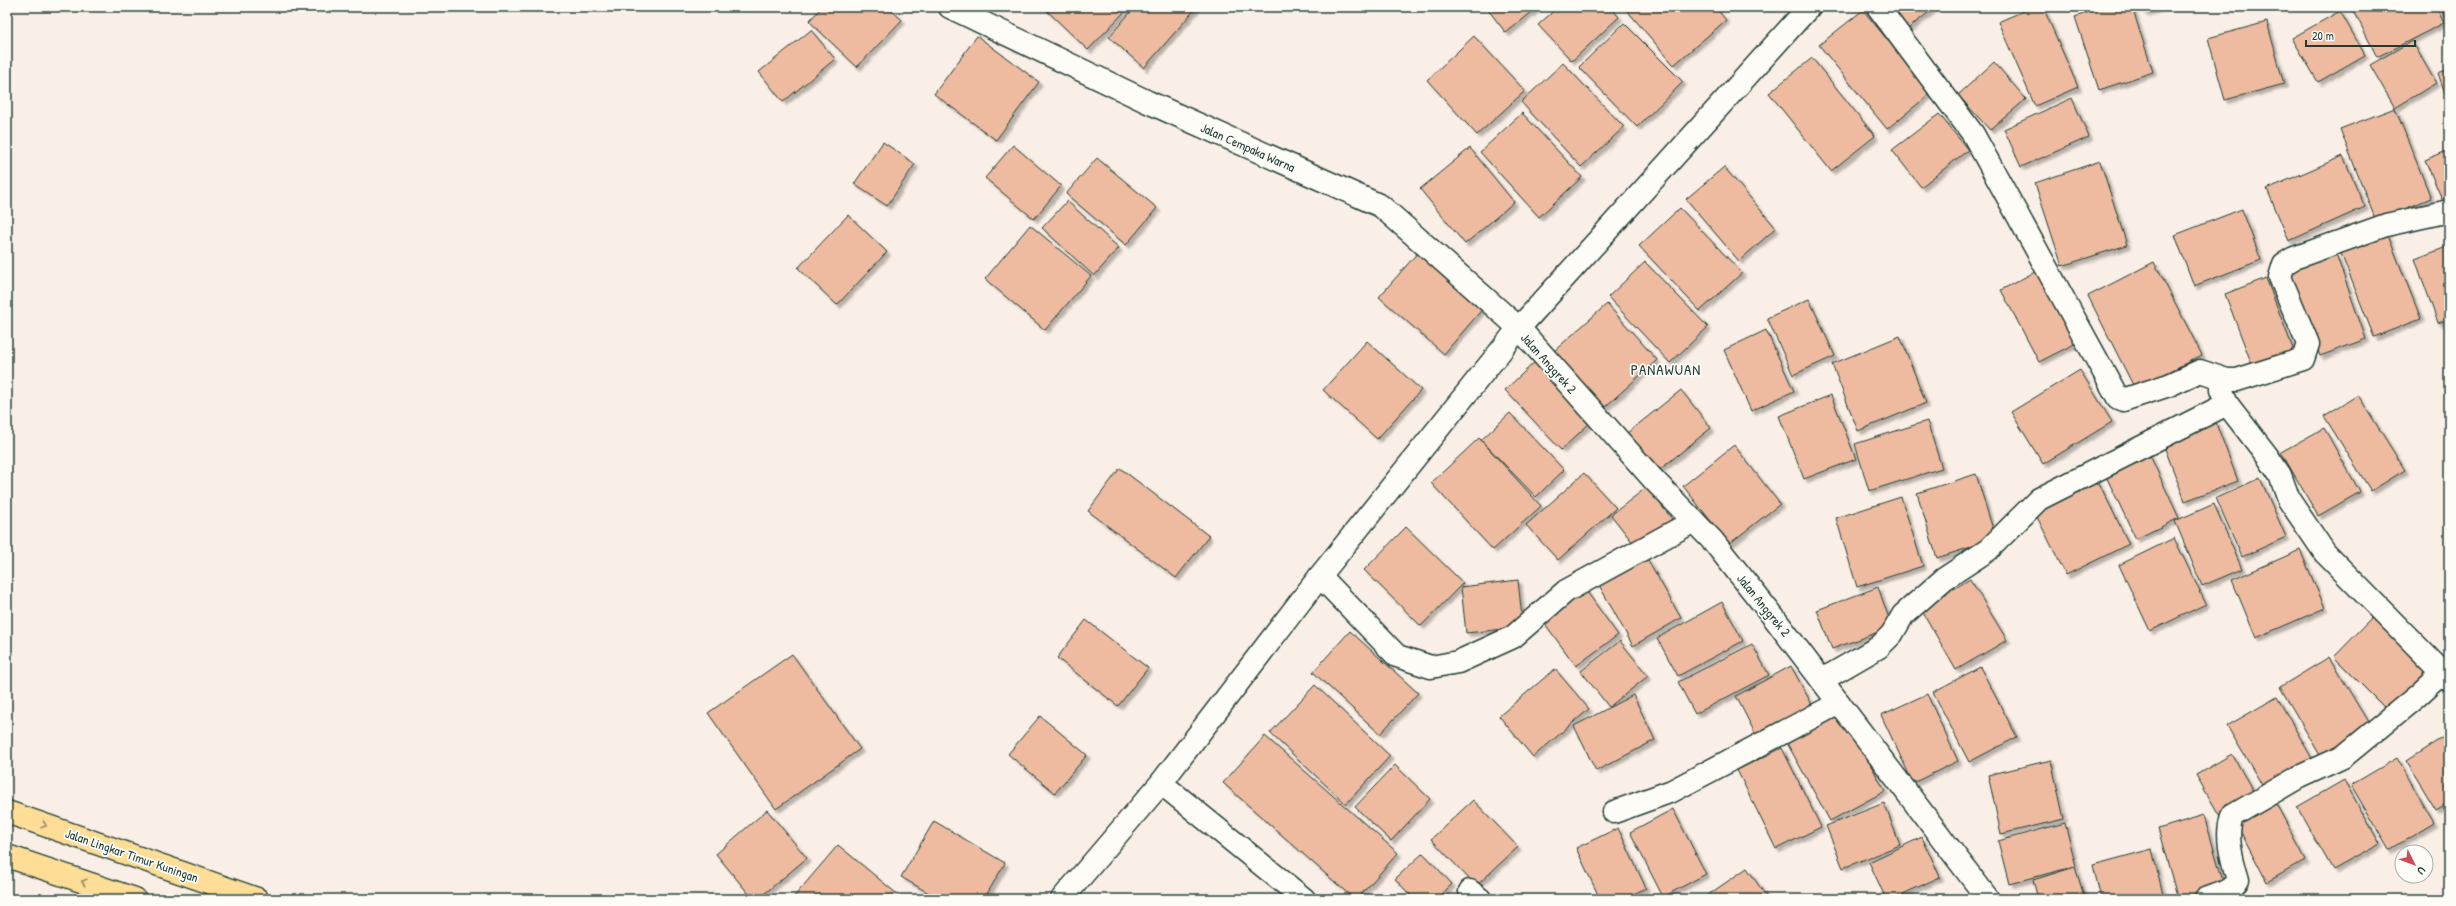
<svg xmlns="http://www.w3.org/2000/svg" width="2456" height="906" font-family="'Patrick Hand',sans-serif">
<defs>
<filter id="shadow"><feDropShadow dx="3.5" dy="3.5" stdDeviation="1" flood-color="#0004"/></filter>
</defs>
<rect width="100%" height="100%" fill="#faefe6"/>
<filter id="ink" filterUnits="userSpaceOnUse"><feTurbulence type="fractalNoise" baseFrequency=".025" numOctaves="2"/><feDisplacementMap in="SourceGraphic" scale="8" xChannelSelector="R" yChannelSelector="G"/><feConvolveMatrix kernelMatrix="1 2 1 2 8 2 1 2 1" color-interpolation-filters="sRGB"/></filter>
<g filter="url(#ink)">
<g fill="#eebba0" stroke="#1f3d34" filter="url(#shadow)">
<polygon points="822,7 888,7 902,20 857,67 809,21"/>
<polygon points="1043,7 1129,7 1088,50"/>
<polygon points="1135,7 1197,7 1144,68 1109,37"/>
<polygon points="1486,7 1538,7 1506,33"/>
<polygon points="1558,7 1610,7 1619,17 1572,61 1538,25"/>
<polygon points="1624,7 1715,7 1726,20 1674,65"/>
<polygon points="1881,7 1935,7 1903,33"/>
<polygon points="2033,7 2043,7 2078,87 2035,106 1998,22"/>
<polygon points="2103,7 2132,7 2153,72 2099,90 2075,17"/>
<polygon points="2141,7 2161,7 2144,13"/>
<polygon points="2352,7 2436,7 2444,23 2377,57"/>
<polygon points="2440,7 2449,7 2449,30"/>
<polygon points="1863,10 1931,93 1887,129 1819,45"/>
<polygon points="2340,11 2365,55 2318,82 2292,38"/>
<polygon points="2267,22 2284,84 2225,100 2208,38"/>
<polygon points="1624,23 1683,82 1637,127 1579,67"/>
<polygon points="811,30 835,59 783,102 759,72"/>
<polygon points="977,36 1039,82 996,140 934,94"/>
<polygon points="1474,36 1525,91 1477,135 1427,80"/>
<polygon points="2412,41 2436,83 2395,108 2370,65"/>
<polygon points="1812,58 1875,136 1831,171 1769,93"/>
<polygon points="1994,62 2026,99 1990,130 1958,95"/>
<polygon points="1563,63 1624,127 1581,167 1521,102"/>
<polygon points="2449,69 2449,106 2438,73"/>
<polygon points="2072,98 2089,137 2021,167 2004,129"/>
<polygon points="2395,108 2431,198 2376,221 2340,129"/>
<polygon points="1522,113 1582,177 1539,217 1480,152"/>
<polygon points="1939,114 1968,150 1921,187 1892,150"/>
<polygon points="883,142 915,164 887,206 854,184"/>
<polygon points="1013,145 1061,186 1034,219 985,178"/>
<polygon points="1470,148 1514,202 1465,244 1420,189"/>
<polygon points="2449,150 2449,204 2445,206 2425,160"/>
<polygon points="2343,156 2365,207 2289,241 2267,189"/>
<polygon points="1097,158 1157,208 1126,245 1066,194"/>
<polygon points="2100,161 2127,245 2062,266 2035,183"/>
<polygon points="1724,167 1776,228 1739,261 1686,199"/>
<polygon points="1067,201 1119,248 1094,276 1042,228"/>
<polygon points="1680,208 1742,273 1700,311 1639,246"/>
<polygon points="2242,209 2261,260 2194,286 2175,235"/>
<polygon points="848,215 887,252 837,305 798,268"/>
<polygon points="1030,225 1091,276 1045,330 985,279"/>
<polygon points="2387,233 2421,319 2374,337 2340,251"/>
<polygon points="2449,246 2449,319 2438,323 2415,259"/>
<polygon points="1420,250 1485,306 1444,354 1379,297"/>
<polygon points="2336,254 2366,339 2320,356 2290,271"/>
<polygon points="1645,262 1708,327 1670,363 1608,297"/>
<polygon points="2154,262 2202,355 2135,389 2088,296"/>
<polygon points="2044,267 2082,340 2039,362 2001,290"/>
<polygon points="2266,278 2295,354 2254,370 2225,294"/>
<polygon points="1809,299 1835,356 1793,375 1767,318"/>
<polygon points="1607,304 1657,360 1605,407 1554,351"/>
<polygon points="1766,330 1794,391 1751,411 1724,350"/>
<polygon points="1900,336 1926,403 1858,431 1832,364"/>
<polygon points="1367,341 1421,390 1377,439 1323,390"/>
<polygon points="1538,359 1594,419 1561,450 1505,390"/>
<polygon points="2080,370 2112,422 2043,464 2011,412"/>
<polygon points="1681,390 1711,428 1657,472 1626,434"/>
<polygon points="1831,395 1856,459 1804,479 1779,416"/>
<polygon points="2358,395 2405,470 2371,491 2324,416"/>
<polygon points="1510,413 1564,470 1536,497 1481,440"/>
<polygon points="2215,420 2238,481 2185,501 2162,441"/>
<polygon points="1927,421 1942,468 1869,491 1855,444"/>
<polygon points="2324,428 2360,492 2318,516 2281,452"/>
<polygon points="1479,438 1541,506 1493,550 1431,483"/>
<polygon points="1734,445 1780,504 1729,544 1683,486"/>
<polygon points="2148,451 2179,518 2136,539 2104,472"/>
<polygon points="1120,468 1209,536 1176,578 1088,511"/>
<polygon points="1584,473 1616,508 1558,560 1526,525"/>
<polygon points="1976,474 1996,539 1937,558 1917,493"/>
<polygon points="2260,478 2286,537 2242,557 2216,498"/>
<polygon points="2097,479 2129,544 2066,575 2034,511"/>
<polygon points="1647,487 1672,519 1637,548 1611,515"/>
<polygon points="1901,497 1923,566 1857,587 1836,518"/>
<polygon points="2214,504 2242,569 2202,586 2175,521"/>
<polygon points="1406,527 1463,583 1421,626 1364,570"/>
<polygon points="2174,538 2206,604 2150,631 2119,565"/>
<polygon points="2300,550 2325,608 2256,638 2232,580"/>
<polygon points="1647,558 1681,618 1633,646 1599,585"/>
<polygon points="1970,579 2007,640 1956,670 1921,609"/>
<polygon points="1518,580 1523,627 1466,633 1461,587"/>
<polygon points="1878,587 1892,627 1832,649 1817,610"/>
<polygon points="1585,589 1618,635 1576,666 1542,620"/>
<polygon points="1722,602 1743,641 1678,676 1657,638"/>
<polygon points="2372,618 2427,672 2388,711 2334,657"/>
<polygon points="1086,620 1148,668 1118,706 1057,658"/>
<polygon points="1350,631 1418,693 1380,734 1313,672"/>
<polygon points="1620,641 1648,676 1609,707 1581,671"/>
<polygon points="1752,644 1769,675 1695,714 1678,682"/>
<polygon points="792,654 860,749 776,809 708,713"/>
<polygon points="2329,657 2371,727 2321,757 2280,687"/>
<polygon points="1791,666 1816,712 1760,743 1736,696"/>
<polygon points="1980,667 2017,737 1969,762 1933,692"/>
<polygon points="1555,669 1589,709 1533,757 1499,716"/>
<polygon points="1315,685 1390,756 1346,804 1270,733"/>
<polygon points="1927,694 1958,761 1913,783 1881,715"/>
<polygon points="1633,695 1655,740 1596,771 1574,726"/>
<polygon points="2277,697 2314,762 2265,790 2227,726"/>
<polygon points="1842,713 1885,791 1830,821 1787,743"/>
<polygon points="1040,716 1087,755 1055,793 1008,754"/>
<polygon points="2448,734 2449,802 2436,810 2406,761"/>
<polygon points="1265,736 1398,853 1357,899 1354,899 1223,783"/>
<polygon points="1782,748 1821,827 1776,849 1737,770"/>
<polygon points="2232,754 2257,798 2221,818 2196,775"/>
<polygon points="2397,758 2434,823 2389,850 2351,785"/>
<polygon points="2051,760 2064,819 2001,834 1988,775"/>
<polygon points="1395,765 1430,799 1391,841 1355,807"/>
<polygon points="2344,780 2380,844 2333,870 2297,807"/>
<polygon points="2273,798 2306,860 2267,882 2234,819"/>
<polygon points="1473,800 1518,847 1476,886 1431,839"/>
<polygon points="1884,803 1900,845 1843,868 1826,826"/>
<polygon points="1673,809 1706,874 1663,897 1630,832"/>
<polygon points="767,810 807,858 758,899 753,899 716,854"/>
<polygon points="2204,815 2225,888 2187,899 2178,899 2158,829"/>
<polygon points="934,821 1005,863 984,899 939,899 901,877"/>
<polygon points="2065,823 2076,866 2009,884 1998,841"/>
<polygon points="1618,828 1646,888 1623,899 1600,899 1576,848"/>
<polygon points="1922,837 1940,877 1892,899 1886,899 1869,862"/>
<polygon points="838,845 903,899 792,899"/>
<polygon points="2152,849 2164,899 2101,899 2093,865"/>
<polygon points="1423,853 1452,884 1437,899 1414,899 1395,879"/>
<polygon points="2075,867 2085,899 2038,899 2033,880"/>
<polygon points="1747,868 1768,899 1702,899"/>
</g>
<g fill="none" stroke-linecap="round" stroke-linejoin="round">
<g stroke="#1f3d34" stroke-width="25">
<g id="minor">
<polyline points="950,7 1148,102 1381,206 1519,328 1653,479 1713,541 1775,619 1988,899"/>
<polyline points="1878,7 1973,134 2118,398 2123,400 2169,385 2200,371 2227,380 2237,380 2303,359 2308,344 2280,277 2284,264 2294,258 2386,225 2449,211"/>
<polyline points="2221,390 2227,404 2268,457 2280,475 2289,500 2325,553 2449,679"/>
<polyline points="1320,576 1397,656 1431,667 1458,662 1513,637 1566,591 1694,521"/>
<polyline points="1822,680 1879,647 1892,634 1903,615 1944,579 1988,550 2039,499 2227,404"/>
<polyline points="1161,783 1304,899"/>
<polyline points="1614,812 1672,791 1839,703"/>
<polyline points="1470,891 1480,899"/>
<polyline points="1062,899 1161,783 1320,576 1519,328 1809,7"/>
<path d="M2206,899C2218,894 2231,892 2238,880C2232,859 2225,837 2232,816L2299,777L2343,757L2416,697L2442,673"/>
</g>
</g>
<g stroke="#1f3d34" stroke-width="25">
<g id="major">
<polyline points="7,812 257,899"/>
<polyline points="7,856 135,899"/>
</g>
</g>
<use href="#minor" stroke="#fdfcf7" stroke-width="22"/>
<use href="#major" stroke="#fedd96" stroke-width="22"/>
</g>
<defs><path id="oneway-chevron" d="M-2-3.5L2.5 0L-2 3.5" fill="none" stroke-width="1.6" stroke-linecap="round" stroke-linejoin="round"/></defs>
<g stroke="#8e8d65">
<use href="#oneway-chevron" transform="translate(44 825) rotate(19)"/>
<use href="#oneway-chevron" transform="translate(84 882) rotate(-162)"/>
</g>
</g>
<g text-anchor="middle" dominant-baseline="central" stroke-width="3.5" stroke-linejoin="round" paint-order="stroke">
<g font-size="13" fill="#1f3d34" stroke="#fdfcf7">
<text transform="translate(1248 147) rotate(24)">Jalan Cempaka Warna</text>
<text transform="translate(1549 363) rotate(48)">Jalan Anggrek 2</text>
<text transform="translate(1764 605) rotate(51)">Jalan Anggrek 2</text>
<text transform="translate(132 855) rotate(19)">Jalan Lingkar Timur Kuningan</text>
</g>
<g font-size="15" letter-spacing="1" fill="#1f3d34" stroke="#fdfcf7">
<text x="1666" y="369">PANAWUAN</text>
</g>
</g>
<rect width="2456" height="906" fill="none" stroke="#fdfcf7" stroke-width="24"/>
<rect x="12" y="12" width="2432" height="882" fill="none" stroke="#1f3d34" stroke-width="1.5" filter="url(#ink)"/>
<g transform="translate(2414 864) rotate(132)"><circle r="19" fill="#fdfcf7" stroke="#a4b0a9"/>
<path d="M0-3L7 15L0 10L-7 15Z" fill="#d1495b"/>
<text y="-6" font-size="11" font-weight="bold" text-anchor="middle" fill="#1f3d34">U</text>
</g>
<path d="M2306 40v6h109v-6" fill="none" stroke="#1f3d34" stroke-width="2"/>
<text x="2312" y="40" font-size="12" fill="#1f3d34" stroke="#fdfcf7" stroke-width="3" paint-order="stroke">20 m</text>
</svg>
